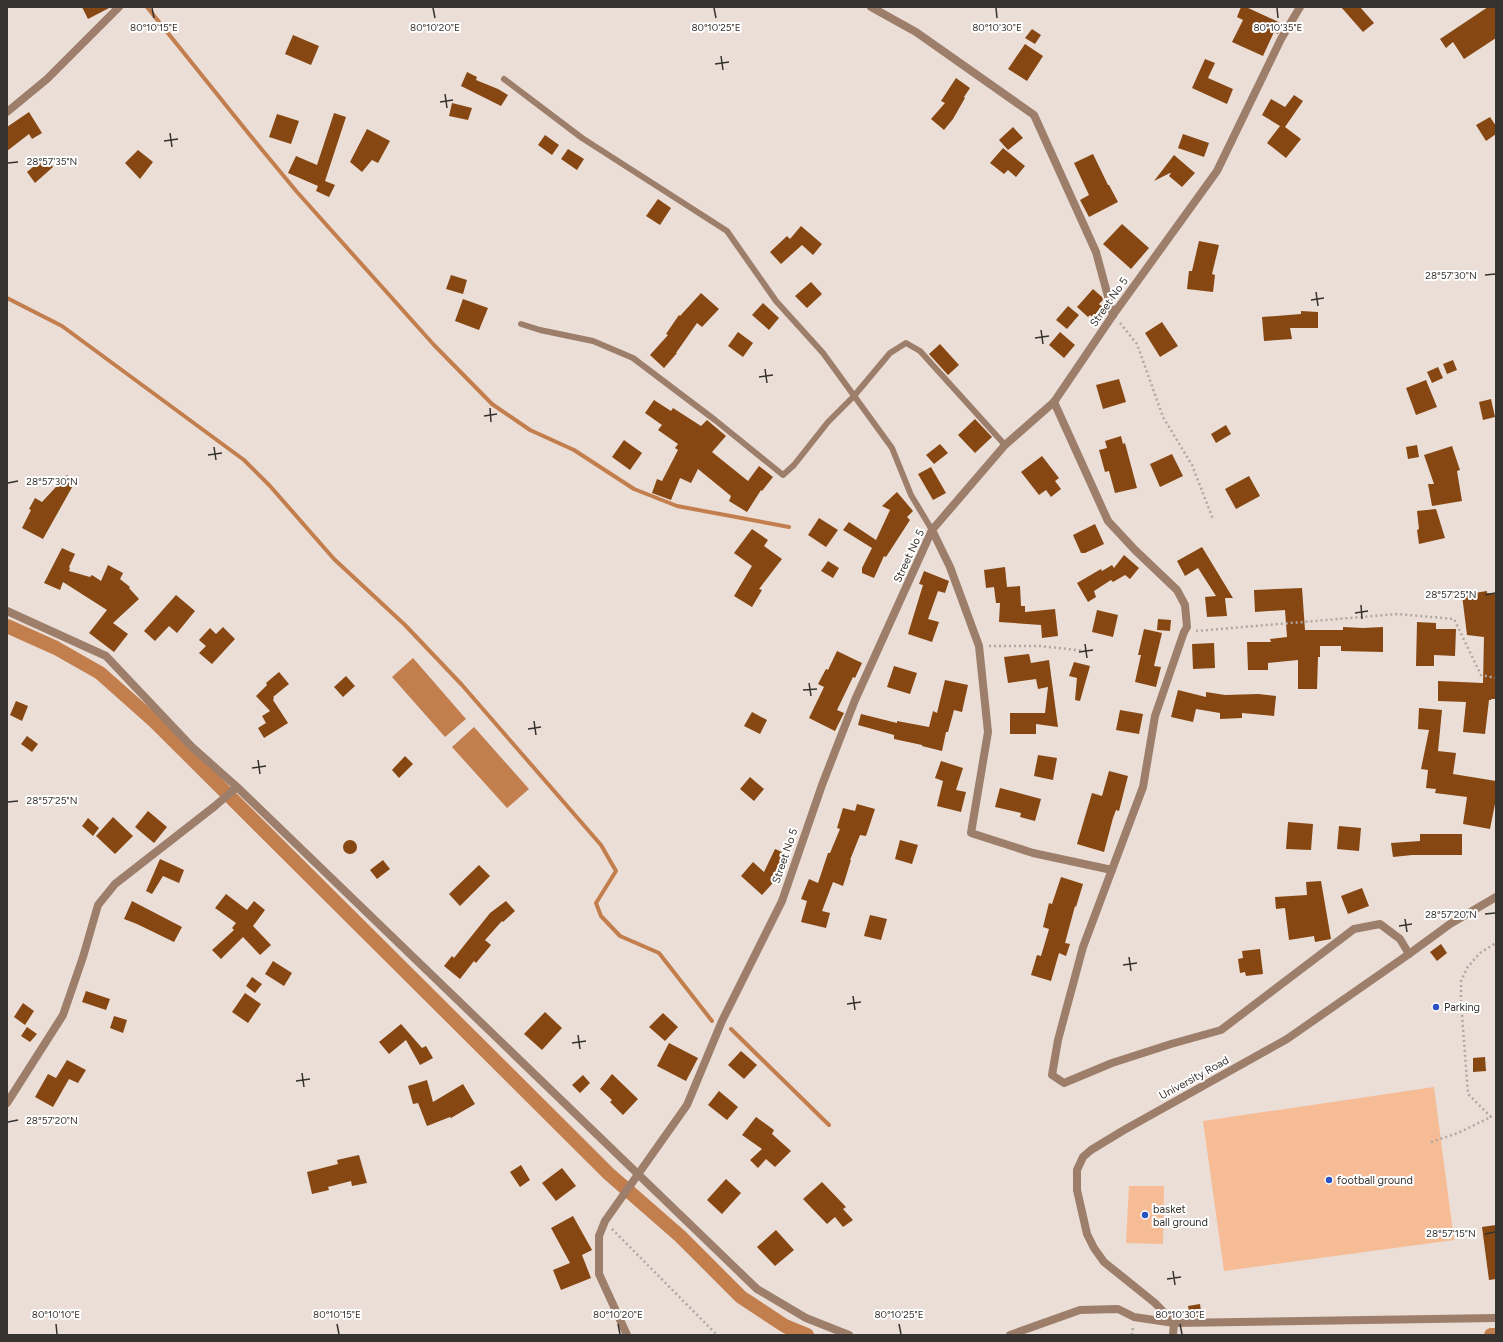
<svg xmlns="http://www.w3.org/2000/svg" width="1503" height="1342" font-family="Figtree,sans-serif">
<rect width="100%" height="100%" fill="#eaded7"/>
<g fill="#f6bc96">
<polygon points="1434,1087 1454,1240 1224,1271 1203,1121"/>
<polygon points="1129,1186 1164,1186 1163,1244 1126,1243"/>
</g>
<g fill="#c37e4e">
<polygon points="413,658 466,719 445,737 392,677"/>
<polygon points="474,727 529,789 507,808 452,747"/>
</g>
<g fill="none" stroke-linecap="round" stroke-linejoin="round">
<g stroke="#c37e4e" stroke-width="4">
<polyline points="147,7 249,134 297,192 434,345 492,404 530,430 574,450 634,489 677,506 789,527"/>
<polyline points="7,298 62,326 244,460 270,486 334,559 405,625 462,685 601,845 616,871 596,903 601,916 620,936 659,953 712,1021"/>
<polyline points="731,1029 829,1125"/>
</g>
<g stroke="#c37e4e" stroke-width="14">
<polyline points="7,626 56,648 100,673 154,721 609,1174 680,1236 741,1297 785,1326 807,1335"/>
<polyline points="1491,1335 1496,1335"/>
</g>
</g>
<g fill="#874712">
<polygon points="82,7 111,7 88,19"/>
<polygon points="1241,7 1246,7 1283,24 1278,34 1274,32 1263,56 1232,42 1243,20 1237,17"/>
<polygon points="1341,7 1360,7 1374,23 1363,32"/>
<polygon points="1488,7 1496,7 1496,38 1464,59 1453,42 1446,48 1440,39"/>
<polygon points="1032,29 1041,35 1035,44 1025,38"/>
<polygon points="293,35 319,46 311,65 285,54"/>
<polygon points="1025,44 1043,56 1027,81 1008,69"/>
<polygon points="1205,59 1215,63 1208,78 1233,89 1227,104 1192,88"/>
<polygon points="467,72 477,77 476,80 498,89 508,95 501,106 461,86"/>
<polygon points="956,78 970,88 964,97 965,98 953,119 944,130 931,119 945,103 941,101"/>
<polygon points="1294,95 1303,101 1285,127 1301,139 1286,158 1267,143 1280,126 1262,115 1271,99 1285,107"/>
<polygon points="452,103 472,108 468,120 449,116"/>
<polygon points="29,112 42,133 32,139 29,134 7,151 7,127"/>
<polygon points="334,113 346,117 325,181 335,185 329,197 316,191 318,186 288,173 296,156 317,165"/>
<polygon points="277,114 299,121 291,144 269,137"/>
<polygon points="1490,117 1496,126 1496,134 1486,141 1476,125"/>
<polygon points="1013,127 1023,138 1008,150 999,140"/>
<polygon points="367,129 390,141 378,163 372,160 362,172 350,162"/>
<polygon points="1183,134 1209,143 1204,157 1178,148"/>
<polygon points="545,135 559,145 552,155 538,145"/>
<polygon points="1003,148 1025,166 1016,177 1008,170 1004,174 990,163"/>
<polygon points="568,149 584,159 577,170 561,159"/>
<polygon points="138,150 153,162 140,179 125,163"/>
<polygon points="1093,154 1108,185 1109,185 1118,202 1089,217 1080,200 1089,195 1074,163"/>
<polygon points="1174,155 1195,173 1182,187 1169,176 1171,173 1170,173 1154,181"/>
<polygon points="45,157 53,167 35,183 27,172"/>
<polygon points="658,199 671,208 660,225 646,216"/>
<polygon points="1122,224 1149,248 1131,269 1103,244"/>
<polygon points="801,226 822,244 813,255 802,245 781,264 770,252 787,236 790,239"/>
<polygon points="1199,241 1219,245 1212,274 1215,275 1213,292 1187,289 1189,271 1192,271"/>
<polygon points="451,275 467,280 463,294 446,289"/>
<polygon points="811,282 822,294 807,308 795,296"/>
<polygon points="1093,289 1102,297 1103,300 1099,304 1105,309 1096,320 1090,315 1088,317 1077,307"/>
<polygon points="701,293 719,309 702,327 697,323 676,353 677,353 664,368 650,355 668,335 666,334 679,315 680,316"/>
<polygon points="463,299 488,308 479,330 455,321"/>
<polygon points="763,303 779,318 769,330 752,315"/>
<polygon points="1068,306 1079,315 1067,329 1056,320"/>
<polygon points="1301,311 1318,312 1318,328 1290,328 1292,339 1264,341 1262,317 1301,314"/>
<polygon points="1162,322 1178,346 1160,357 1145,333"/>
<polygon points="738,332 753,343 743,357 728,346"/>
<polygon points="1060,332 1075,345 1064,358 1049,345"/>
<polygon points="940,344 959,365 948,375 929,354"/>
<polygon points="1453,360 1457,370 1447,374 1443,364"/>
<polygon points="1438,367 1443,378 1432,383 1427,372"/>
<polygon points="1119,379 1126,402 1103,409 1096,385"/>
<polygon points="1426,380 1437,407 1416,415 1406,388"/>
<polygon points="1491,399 1495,417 1483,420 1479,402"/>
<polygon points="654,400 671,411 673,408 701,426 707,420 726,436 712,452 748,481 759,466 773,477 762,491 761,490 747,512 729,501 731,496 698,469 691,483 680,478 671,500 652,493 657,479 662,481 678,450 675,448 678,444 658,430 662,425 645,413"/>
<polygon points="975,419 992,437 975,453 958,435"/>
<polygon points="1226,425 1231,434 1216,443 1211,434"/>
<polygon points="1121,436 1123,444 1125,443 1137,488 1115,493 1109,471 1105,472 1099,450 1107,448 1105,441"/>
<polygon points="624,440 642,453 630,470 612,457"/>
<polygon points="940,444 948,453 934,464 926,455"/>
<polygon points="1417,445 1419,457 1408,459 1406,447"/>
<polygon points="1452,446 1460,470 1457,471 1462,501 1432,506 1428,484 1434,484 1424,455"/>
<polygon points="1172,454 1183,476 1160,487 1150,464"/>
<polygon points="1042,456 1059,478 1055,481 1061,489 1051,497 1046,490 1039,495 1021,472"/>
<polygon points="931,467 946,493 933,500 918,474"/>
<polygon points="67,475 75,482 43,539 22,528 31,510 29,509 35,498 42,502"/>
<polygon points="1249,476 1260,496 1236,509 1225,489"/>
<polygon points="897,492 913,511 907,517 910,520 886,557 884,556 874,578 862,573 862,568 872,548 843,530 849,522 876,540 890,510 882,506"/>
<polygon points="1436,509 1445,538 1419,544 1417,530 1419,529 1417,511"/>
<polygon points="819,518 838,530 826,547 808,535"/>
<polygon points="1095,524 1104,544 1085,553 1081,553 1073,535"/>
<polygon points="752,529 768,540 764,546 782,559 759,589 762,590 752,607 734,596 752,566 734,553"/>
<polygon points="1202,547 1233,598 1225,598 1227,616 1207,617 1205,597 1216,596 1198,568 1185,576 1177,561"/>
<polygon points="62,548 75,554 69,567 70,568 69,571 90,577 92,575 101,581 108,565 123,573 120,579 130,587 129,588 139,599 113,623 128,634 114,652 89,633 107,610 63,582 60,590 44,583"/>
<polygon points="1124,555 1139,568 1130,579 1125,575 1113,582 1111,580 1094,591 1096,597 1088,602 1077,583 1101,569 1102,571 1112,565 1114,568"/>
<polygon points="828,561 839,568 833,578 821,571"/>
<polygon points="1005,567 1007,587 1020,586 1021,606 1025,606 1025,612 1055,609 1058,636 1042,638 1041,625 999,622 1000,603 996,603 994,587 986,588 984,570"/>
<polygon points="924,571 949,581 945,593 938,591 928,619 939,622 932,642 908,634 923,585 919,584"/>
<polygon points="1302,588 1305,630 1343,630 1343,627 1363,628 1383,627 1383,652 1341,651 1341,646 1320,646 1320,657 1318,657 1317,689 1298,689 1298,660 1268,663 1268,670 1248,670 1247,642 1271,642 1270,639 1287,637 1285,610 1255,612 1254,590"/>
<polygon points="1487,591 1487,593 1496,594 1496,699 1491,699 1491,700 1489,700 1485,734 1463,732 1466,702 1438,701 1438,681 1483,683 1484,637 1467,635 1462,595"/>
<polygon points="176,595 195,611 177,633 169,626 155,641 144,631"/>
<polygon points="1097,610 1118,615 1113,637 1092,632"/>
<polygon points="1158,619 1171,620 1170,631 1157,630"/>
<polygon points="1417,622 1436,623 1436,629 1456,629 1455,656 1434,655 1434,666 1416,666"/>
<polygon points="223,627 235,639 212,664 199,653 206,646 199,640 210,628 216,634"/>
<polygon points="1144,629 1162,633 1154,666 1161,667 1156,687 1135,682 1141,655 1138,655"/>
<polygon points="1214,643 1215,668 1193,669 1192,644"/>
<polygon points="837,651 862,663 855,678 853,677 837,710 844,713 835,731 809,718 824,687 818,684 826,669 828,670"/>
<polygon points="1029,654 1031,663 1049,660 1058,727 1036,724 1036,734 1010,734 1010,713 1045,713 1048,687 1038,689 1036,679 1008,683 1004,657"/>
<polygon points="1074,662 1090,666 1080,701 1075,700 1077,678 1069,676"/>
<polygon points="894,666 917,673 910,694 887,687"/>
<polygon points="279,672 289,684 273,697 274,698 273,700 288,723 264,738 258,728 266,723 262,716 270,711 256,696 267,685 266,683"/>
<polygon points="346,676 355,686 343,697 334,687"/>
<polygon points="945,680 968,685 962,712 954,710 948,732 946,732 942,751 922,746 922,745 894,739 894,735 858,725 861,714 897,723 897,721 929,727 933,711 937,713"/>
<polygon points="1178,690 1206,697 1206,692 1225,695 1258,694 1276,696 1274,716 1242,713 1242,718 1220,719 1220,713 1196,709 1193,722 1171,717"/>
<polygon points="16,701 28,706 22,721 10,715"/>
<polygon points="1419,708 1442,710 1438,751 1456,753 1453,774 1496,781 1496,805 1495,804 1490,829 1463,824 1467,797 1435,793 1436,789 1426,788 1428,770 1421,769 1429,730 1418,729"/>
<polygon points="1120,710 1143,714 1139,734 1116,730"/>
<polygon points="752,712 767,720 760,734 744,726"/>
<polygon points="27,736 38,744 32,752 21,744"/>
<polygon points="1038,755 1057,758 1053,780 1034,776"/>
<polygon points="405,756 413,764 399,778 392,770"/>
<polygon points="941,761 963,768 956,790 966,792 961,812 937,806 943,781 935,778"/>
<polygon points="1109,771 1128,776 1119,811 1116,810 1113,818 1104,852 1077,844 1092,793 1102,796"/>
<polygon points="750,777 764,789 754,801 740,789"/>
<polygon points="1000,788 1041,799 1035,821 1020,817 1021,813 995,807"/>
<polygon points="857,804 875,809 866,836 860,835 850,860 851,860 843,886 833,882 822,911 830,913 826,928 801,922 807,901 801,899 809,879 818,883 828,853 830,853 840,829 837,828 843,808 855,811"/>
<polygon points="148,811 167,827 154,843 135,827"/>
<polygon points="113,817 133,836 115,854 96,836"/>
<polygon points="88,818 99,828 93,836 82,826"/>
<polygon points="1288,822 1313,824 1311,850 1286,849"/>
<polygon points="1339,826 1361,828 1359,851 1337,849"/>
<polygon points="1420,834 1462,834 1462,855 1412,855 1393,857 1391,843 1420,841"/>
<circle cx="350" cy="847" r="7"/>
<polygon points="900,840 918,845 912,864 895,859"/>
<polygon points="775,849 789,855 780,875 762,895 741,876 753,862 764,872"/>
<polygon points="160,859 184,870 179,883 163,876 152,894 146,891"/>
<polygon points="383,860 390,869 377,879 370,870"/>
<polygon points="479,865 490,876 460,906 449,894"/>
<polygon points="1061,877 1083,884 1076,907 1075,906 1065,943 1070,944 1066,956 1059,953 1051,981 1031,975 1037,955 1041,956 1049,929 1043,927 1049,903 1052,904"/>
<polygon points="1321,881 1331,939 1315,942 1314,936 1289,940 1285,908 1276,909 1275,897 1307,895 1306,882"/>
<polygon points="1362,888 1369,906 1348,914 1341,896"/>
<polygon points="226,894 247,910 254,901 265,910 253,926 271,945 260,955 243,937 221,959 212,950 234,930 232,928 236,923 215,908"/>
<polygon points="132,901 182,927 174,942 137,924 124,919"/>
<polygon points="506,901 515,911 503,922 502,921 485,940 491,945 476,963 474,961 460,979 444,966 452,956 454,958 490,913"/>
<polygon points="870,915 887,919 881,940 864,936"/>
<polygon points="1441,944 1447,953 1437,961 1430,952"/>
<polygon points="1260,949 1263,974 1246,976 1245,972 1240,973 1238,959 1243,958 1242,951"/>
<polygon points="273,961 292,973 284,986 265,974"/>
<polygon points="252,977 262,984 255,993 246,986"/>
<polygon points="86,991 110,999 106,1010 82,1002"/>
<polygon points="245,993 261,1004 248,1023 232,1012"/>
<polygon points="23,1003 34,1011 25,1025 14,1017"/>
<polygon points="545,1012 562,1028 542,1050 524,1034"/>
<polygon points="663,1013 678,1027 665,1041 649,1027"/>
<polygon points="114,1016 127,1020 123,1033 110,1028"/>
<polygon points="401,1024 422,1048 426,1046 433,1058 420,1065 406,1040 389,1054 379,1042"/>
<polygon points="27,1027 37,1034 30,1042 21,1036"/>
<polygon points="669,1043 698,1058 686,1081 657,1066"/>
<polygon points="741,1051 757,1065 744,1079 728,1065"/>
<polygon points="1485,1057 1486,1071 1473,1072 1473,1058"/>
<polygon points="67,1060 86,1070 78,1083 69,1079 53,1107 35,1097 48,1074 56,1078"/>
<polygon points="612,1074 638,1099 623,1115 610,1102 612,1100 600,1089"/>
<polygon points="583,1075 590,1083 580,1093 572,1085"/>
<polygon points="427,1080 433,1102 463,1084 475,1104 451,1118 450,1117 427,1126 418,1103 413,1104 408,1086"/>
<polygon points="719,1091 738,1107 727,1120 708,1105"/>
<polygon points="756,1117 774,1130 772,1134 791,1151 775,1167 766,1159 758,1168 750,1160 762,1149 742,1135"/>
<polygon points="359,1155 367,1183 352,1186 351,1181 328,1187 329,1190 312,1194 307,1172 338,1164 337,1160"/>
<polygon points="521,1165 530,1180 520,1187 510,1172"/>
<polygon points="562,1168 576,1186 556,1201 542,1183"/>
<polygon points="726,1179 741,1193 722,1214 707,1200"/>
<polygon points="822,1182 846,1207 843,1209 853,1220 843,1227 835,1217 827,1224 803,1199"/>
<polygon points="573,1216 592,1250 582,1255 591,1278 561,1290 553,1270 570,1263 551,1228"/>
<polygon points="1496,1225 1496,1279 1489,1280 1482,1227"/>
<polygon points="776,1230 794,1250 775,1266 757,1247"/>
<polygon points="1200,1304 1202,1317 1190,1317 1188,1306"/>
</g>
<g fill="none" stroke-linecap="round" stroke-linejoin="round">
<g stroke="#b1a7a2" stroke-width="2.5" stroke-dasharray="2 3" stroke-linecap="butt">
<polyline points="1120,323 1137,344 1163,417 1192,465 1213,519"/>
<polyline points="1196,631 1397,614 1454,619 1481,675 1496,678"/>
<polyline points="989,646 1040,646 1086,651"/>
<polyline points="1431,1142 1458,1133 1491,1117 1468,1094 1461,1001 1461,981 1467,968 1480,953 1496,943"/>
<polyline points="612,1229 717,1335"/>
<polyline points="1132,1335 1133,1326"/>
</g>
<g stroke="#9d7e6a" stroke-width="6">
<polyline points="504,79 582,138 727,231 776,301 823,353 892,448 911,495 932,530"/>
<polyline points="521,324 540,330 593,341 633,358 715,420 783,475 794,465 828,422 854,396 890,353 906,343 920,351 1005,445"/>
</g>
<g stroke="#9d7e6a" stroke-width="8">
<polyline points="871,7 916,32 1034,115 1096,252 1113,315"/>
<polyline points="7,112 47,79 119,7"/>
<polyline points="1054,402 1108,521 1135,550 1177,590 1185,605 1187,627 1184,632 1155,716 1143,787 1083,947 1058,1040 1052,1075 1064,1083 1112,1063 1171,1044 1221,1030 1354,929 1380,924 1400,939 1409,954"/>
<polyline points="932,530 950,567 979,646 988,732 971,833 1033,853 1112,870"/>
<polyline points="7,611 106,656 192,747 237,787 757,1289 806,1318 849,1335"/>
<polyline points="7,1103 63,1015 83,957 98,905 115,884 215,806 237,787"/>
<polyline points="627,1335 599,1274 599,1236 605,1221 687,1105 722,1021 782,901 822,785 855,700 932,530 1005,445 1054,402 1113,315 1217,171 1281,39 1300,7"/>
<polyline points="1010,1335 1080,1310 1118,1309 1134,1317 1174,1323 1496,1318"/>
<polyline points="1173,1335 1174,1323 1155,1303 1104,1262 1094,1248 1087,1234 1077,1190 1077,1170 1083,1157 1091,1150 1124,1130 1287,1039 1409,954 1450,924 1496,897"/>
</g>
</g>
<path fill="none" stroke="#36322f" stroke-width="1.5" d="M152,8L154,18M433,8L435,18M714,8L716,18M996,8L997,18M1277,8L1278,18M721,56L723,70M715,64L729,62M445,94L447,108M440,102L453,100M170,133L172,147M164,141L178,139M8,163L18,162M1485,275L1495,274M1316,292L1318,306M1311,300L1324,298M1041,330L1043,344M1035,338L1049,336M765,369L767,383M759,377L773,375M490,408L491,422M484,416L497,414M214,447L216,460M208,455L222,453M8,483L18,481M1485,595L1495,593M1361,605L1362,619M1355,613L1368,611M1085,644L1087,658M1079,652L1093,650M809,683L811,696M803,690L817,689M534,721L536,735M528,729L541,727M258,760L260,774M252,768L266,766M8,802L18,801M1485,914L1495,913M1405,919L1407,932M1399,926L1412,924M1129,957L1131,971M1123,965L1137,963M853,996L855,1010M847,1004L861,1002M578,1035L580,1049M572,1043L586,1041M302,1073L304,1087M296,1081L310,1079M8,1122L18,1120M1485,1234L1495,1232M1173,1271L1175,1285M1167,1279L1181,1277M56,1324L57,1334M337,1324L339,1334M618,1324L620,1334M899,1324L901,1334M1180,1324L1182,1334"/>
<g fill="#2a53c2" stroke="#fff" stroke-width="1.5">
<circle cx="1436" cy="1007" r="4"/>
<circle cx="1329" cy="1180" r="4"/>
<circle cx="1145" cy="1215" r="4"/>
</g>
<g text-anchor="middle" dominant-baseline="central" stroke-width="4" stroke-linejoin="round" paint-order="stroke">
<g font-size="11" fill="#36322f" stroke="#fff">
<text transform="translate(1109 302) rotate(-55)">Street No 5</text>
<text transform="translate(909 556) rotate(-65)">Street No 5</text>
<text transform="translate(785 856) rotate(-71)">Street No 5</text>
<text transform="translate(1194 1078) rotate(-29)">University Road</text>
</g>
<g font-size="11" fill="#36322f" stroke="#fff" text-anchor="start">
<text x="1444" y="1007">Parking</text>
<text x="1337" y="1180">football ground</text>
<text x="1153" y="1209">basket<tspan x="1153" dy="13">ball ground</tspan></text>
</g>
</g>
<g font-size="10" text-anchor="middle" fill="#36322f" stroke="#fff" stroke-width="4" stroke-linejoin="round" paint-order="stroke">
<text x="154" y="31">80°10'15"E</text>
<text x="435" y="31">80°10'20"E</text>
<text x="716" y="31">80°10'25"E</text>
<text x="997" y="31">80°10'30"E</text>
<text x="1278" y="31">80°10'35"E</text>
<text x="52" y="165">28°57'35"N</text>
<text x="1451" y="279">28°57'30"N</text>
<text x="52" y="485">28°57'30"N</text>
<text x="1451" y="598">28°57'25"N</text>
<text x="52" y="804">28°57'25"N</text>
<text x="1451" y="918">28°57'20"N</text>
<text x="52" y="1124">28°57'20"N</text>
<text x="1451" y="1237">28°57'15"N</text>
<text x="56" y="1318">80°10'10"E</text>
<text x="337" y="1318">80°10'15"E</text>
<text x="618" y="1318">80°10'20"E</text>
<text x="899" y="1318">80°10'25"E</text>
<text x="1180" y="1318">80°10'30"E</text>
</g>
<rect width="1503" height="1342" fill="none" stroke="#36322f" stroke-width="16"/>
</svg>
